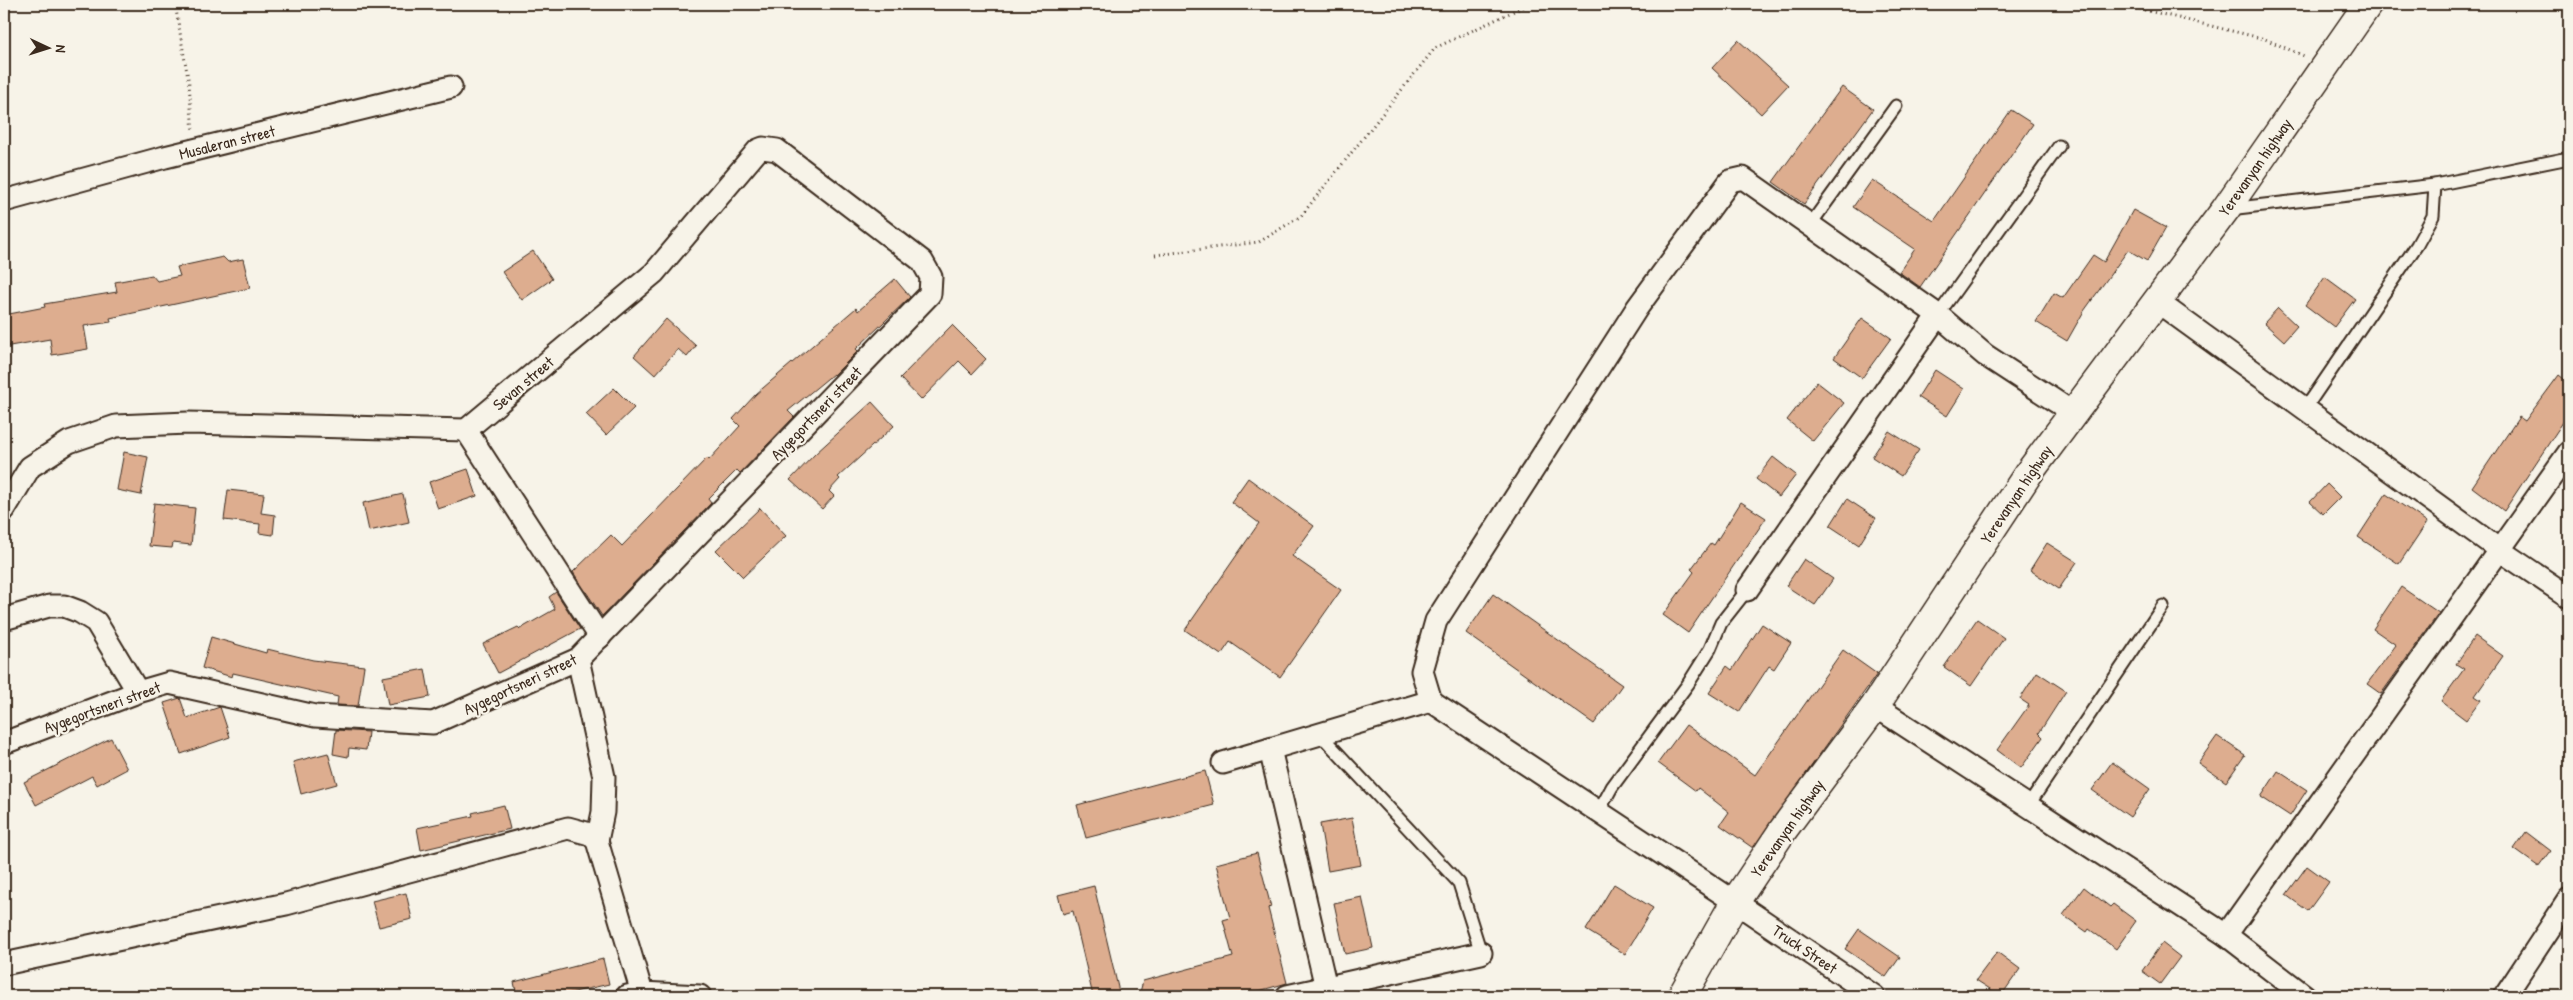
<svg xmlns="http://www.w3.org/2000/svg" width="2573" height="1000" font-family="'Patrick Hand',sans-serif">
<rect width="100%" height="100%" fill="#f7f3e8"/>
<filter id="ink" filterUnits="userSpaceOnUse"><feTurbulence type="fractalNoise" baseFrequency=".02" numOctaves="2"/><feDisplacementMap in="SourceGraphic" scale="10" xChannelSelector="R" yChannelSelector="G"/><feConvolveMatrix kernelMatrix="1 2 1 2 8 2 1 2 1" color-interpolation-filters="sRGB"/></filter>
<g filter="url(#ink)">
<g fill="#ddad8f" stroke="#3b2a1e">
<polygon points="1738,40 1788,85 1761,114 1712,68"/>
<polygon points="1842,87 1873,109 1804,204 1773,182"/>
<polygon points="2011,110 2033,124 1920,287 1899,272 1915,249 1853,207 1872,180 1934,221"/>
<polygon points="2133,210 2166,228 2147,261 2128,250 2084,311 2067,341 2036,322 2054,293 2063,298 2093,255 2104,262"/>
<polygon points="533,251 552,279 522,300 502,272"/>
<polygon points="223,257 228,262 243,259 250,288 110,318 111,322 84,326 88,349 52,355 50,339 4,347 4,315 45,307 44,304 117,292 115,282 152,275 157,281 180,276 177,267"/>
<polygon points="2325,277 2355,299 2334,327 2305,305"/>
<polygon points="895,279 910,297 856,349 858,351 834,375 833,374 788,411 794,417 740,473 737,470 708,499 711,503 602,616 573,572 611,535 622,546 707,458 709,460 740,426 733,419 756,394 856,308 858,311"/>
<polygon points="2278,308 2297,326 2284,341 2264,323"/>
<polygon points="1862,318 1891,338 1862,378 1834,358"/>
<polygon points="666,319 696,346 687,357 678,349 655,375 634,356"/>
<polygon points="952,325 986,359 972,374 959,361 921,400 900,378"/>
<polygon points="1935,370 1964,389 1947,416 1918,397"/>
<polygon points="2559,375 2569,383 2569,413 2504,511 2472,487 2519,417 2525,421"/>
<polygon points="1817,382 1844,403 1813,441 1787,420"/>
<polygon points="614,388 634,408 606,435 586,414"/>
<polygon points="872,402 894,426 838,477 840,479 829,491 834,496 822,509 790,480 815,454"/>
<polygon points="1889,431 1919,450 1901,476 1872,457"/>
<polygon points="124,452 148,457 141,495 117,490"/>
<polygon points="1773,457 1796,475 1779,497 1756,479"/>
<polygon points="468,469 477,496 438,509 429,482"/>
<polygon points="1248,478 1314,526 1292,556 1341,590 1280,677 1230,642 1221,655 1185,630 1259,523 1231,502"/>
<polygon points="2327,484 2340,497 2323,514 2310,502"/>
<polygon points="228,490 264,494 261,513 275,515 273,535 259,533 260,524 224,520"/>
<polygon points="403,494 409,522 369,531 363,503"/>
<polygon points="2386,494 2427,522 2399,564 2358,537"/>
<polygon points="1847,499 1876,518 1859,545 1830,526"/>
<polygon points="1741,502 1766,518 1688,633 1663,615 1694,572 1691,569 1711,543 1714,545"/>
<polygon points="154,503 195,508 191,545 173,543 172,548 149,546"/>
<polygon points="760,508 786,536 743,577 716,550"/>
<polygon points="2047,543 2077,562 2059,589 2030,570"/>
<polygon points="1804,559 1833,579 1815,605 1786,586"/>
<polygon points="2401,587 2439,613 2381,694 2367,684 2396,645 2373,629"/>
<polygon points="556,592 580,629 498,673 483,644 518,627 520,629 555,609 549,597"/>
<polygon points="1493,594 1622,685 1594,724 1466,633"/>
<polygon points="1977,619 2004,638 1971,686 1944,667"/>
<polygon points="1762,624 1791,643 1774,669 1769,666 1739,712 1709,693 1727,666 1732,670"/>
<polygon points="2475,636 2503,656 2475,696 2481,700 2466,720 2441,701 2464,669 2456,664"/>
<polygon points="211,637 266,653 267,649 313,660 364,666 358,706 337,705 338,697 233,673 232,677 202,668"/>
<polygon points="1843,650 1877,674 1753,848 1720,825 1729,812 1698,788 1696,791 1658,763 1686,725 1755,775"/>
<polygon points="425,669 430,697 388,705 383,677"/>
<polygon points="2037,672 2066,691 2039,733 2043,737 2021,768 1997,750 2029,705 2020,699"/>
<polygon points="180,698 187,718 220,707 230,737 181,754 164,703"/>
<polygon points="336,730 368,732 366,750 349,748 348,757 333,754"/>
<polygon points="2217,736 2245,755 2226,782 2198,763"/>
<polygon points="111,738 127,769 97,785 92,776 36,805 24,782"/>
<polygon points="328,753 337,784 301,794 293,762"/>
<polygon points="2112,762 2150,789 2130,817 2092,790"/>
<polygon points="1205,771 1214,805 1086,838 1077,805"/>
<polygon points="2278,771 2307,790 2290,816 2261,797"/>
<polygon points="504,805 510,829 421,850 417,828 473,816 472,813"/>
<polygon points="1352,818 1361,865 1328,871 1320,824"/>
<polygon points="2526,832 2551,851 2539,867 2514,849"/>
<polygon points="1257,853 1271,907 1268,908 1287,983 1241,996 1139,996 1143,981 1233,957 1223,920 1230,918 1216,864"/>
<polygon points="2307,866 2329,882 2308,911 2286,895"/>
<polygon points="1614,884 1653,908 1625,954 1586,930"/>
<polygon points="1094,886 1120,996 1093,996 1073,911 1063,914 1058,895"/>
<polygon points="2084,887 2110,907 2113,904 2136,921 2116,949 2089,929 2087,932 2063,915"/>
<polygon points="406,893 412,919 379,927 372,901"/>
<polygon points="1362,897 1373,948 1345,954 1334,903"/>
<polygon points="1859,929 1900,957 1886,977 1845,949"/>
<polygon points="2162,943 2180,957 2160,984 2142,971"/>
<polygon points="1997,952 2020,969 2001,996 1976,980"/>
<polygon points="603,959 609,984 557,996 517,996 514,982"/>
</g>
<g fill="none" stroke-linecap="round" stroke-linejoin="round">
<g stroke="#3b2a1e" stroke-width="15">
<g id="lane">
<polyline points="2229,209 2435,185 2569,158"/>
<polyline points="1810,225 1896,106"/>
<polyline points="1938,315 2059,146"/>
<polyline points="2305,409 2417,245 2433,216 2435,185"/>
<polyline points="1320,734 1459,883 1481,953"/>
<polyline points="2028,806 2163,606"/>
<polyline points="1599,811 1612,787 1688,684 1710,649 1721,623 1747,590"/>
</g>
</g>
<g stroke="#3b2a1e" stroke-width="25">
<g id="street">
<polyline points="4,201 165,157 451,87"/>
<polyline points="2155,300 2501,551 2569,597"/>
<polyline points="466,430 600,637"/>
<polyline points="4,510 30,467 69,442 116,426 188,423 466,430 654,273 758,150 763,148 777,150 922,261 931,277 930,294 578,659 433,723 315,716 169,683 138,692 4,743"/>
<polyline points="1747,590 1938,315"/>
<polyline points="4,619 49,606 64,606 80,612 96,622 138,692"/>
<polyline points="578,659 604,777 603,812 597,841"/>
<polyline points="1431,701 1422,671 1436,621 1637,308 1730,181 1743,178 1938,315 1985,355 2072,412"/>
<polyline points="1875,706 2226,935 2305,996"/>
<polyline points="1270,749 1328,996"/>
<polyline points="1223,763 1431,701 1735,902 1874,996"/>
<polyline points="2226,935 2569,452"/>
<polyline points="4,964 286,904 568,828 590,834 597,841 642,993"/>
<polyline points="627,996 642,993 700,996"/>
<polyline points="1287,996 1481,953"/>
<polyline points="2505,996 2569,899"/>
</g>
</g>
<g stroke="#3b2a1e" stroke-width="31">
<polyline id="secondary" points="1682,996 1735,902 1783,830 1875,706 2028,474 2225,210 2368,4"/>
</g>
<g stroke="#3b2a1e" stroke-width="3" stroke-dasharray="1 4" stroke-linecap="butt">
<polyline points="175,4 189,84 193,132"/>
<polyline points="2120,4 2265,39 2304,56"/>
<polyline points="1155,255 1259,242 1301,216 1435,48 1529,4"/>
</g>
<use href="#lane" stroke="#f7f3e8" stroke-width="11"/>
<use href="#street" stroke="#f7f3e8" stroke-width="21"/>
<use href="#secondary" stroke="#f7f3e8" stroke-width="28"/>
</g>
</g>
<g text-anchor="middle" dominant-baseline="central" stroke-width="4.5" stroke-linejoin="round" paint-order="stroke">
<g font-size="16" fill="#3b2a1e" stroke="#f7f3e8">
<text transform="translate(227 142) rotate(-14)">Musaleran street</text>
<text transform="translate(2255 167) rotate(-55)">Yerevanyan highway</text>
<text transform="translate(523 383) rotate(-40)">Sevan street</text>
<text transform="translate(816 413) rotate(-46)">Aygegortsneri street</text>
<text transform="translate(2016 494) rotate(-56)">Yerevanyan highway</text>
<text transform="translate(520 684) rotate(-25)">Aygegortsneri street</text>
<text transform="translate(102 707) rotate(-20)">Aygegortsneri street</text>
<text transform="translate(1787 828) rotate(-55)">Yerevanyan highway</text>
<text transform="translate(1805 949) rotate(34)">Truck Street</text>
</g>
</g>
<rect width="2573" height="1000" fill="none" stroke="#f7f3e8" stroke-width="20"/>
<rect x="10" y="10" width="2553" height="980" fill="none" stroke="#3b2a1e" stroke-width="2" filter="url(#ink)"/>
<g transform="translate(48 48) rotate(94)" stroke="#f7f3e8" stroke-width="4" paint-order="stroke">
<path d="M0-4L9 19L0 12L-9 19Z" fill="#3b2a1e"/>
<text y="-8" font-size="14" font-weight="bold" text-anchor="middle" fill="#3b2a1e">N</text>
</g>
</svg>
